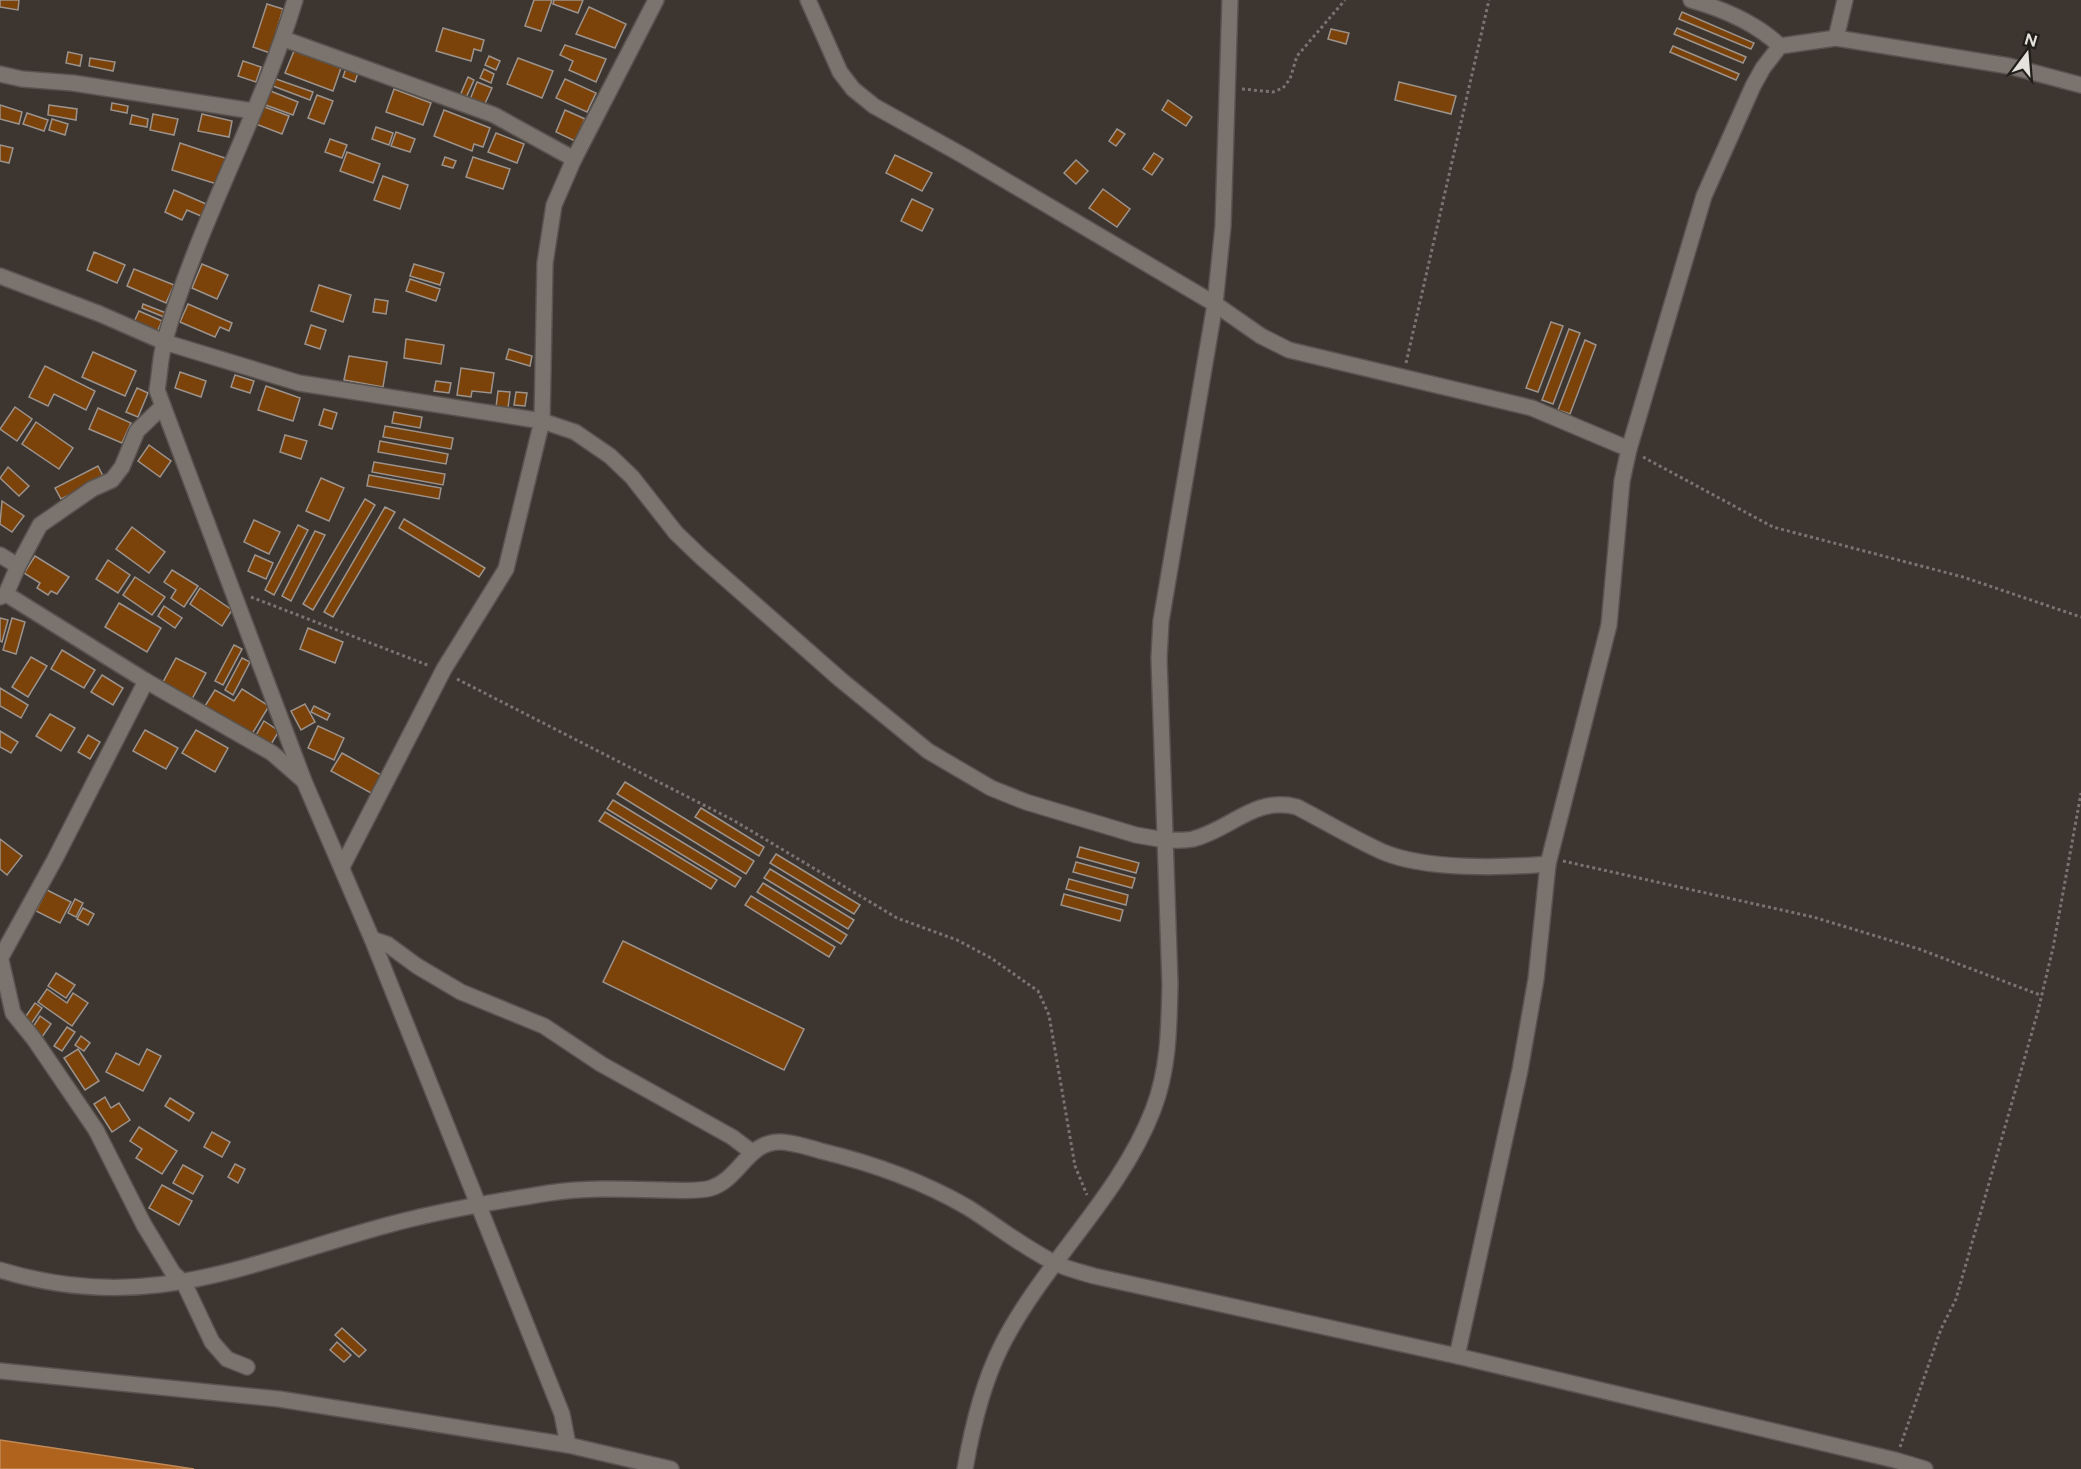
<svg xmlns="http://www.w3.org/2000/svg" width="2081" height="1469" font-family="Figtree,sans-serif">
<rect width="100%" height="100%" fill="#3c3530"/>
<polygon fill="#b0631d" stroke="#c08957" stroke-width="1.5" points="0,1440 194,1469 0,1469"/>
<g fill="#7b420a" stroke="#9c938d" stroke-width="1.5">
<polygon points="0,0 19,0 18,10 0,7"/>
<polygon points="534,0 552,0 541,31 525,26"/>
<polygon points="554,0 583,0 578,13 553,4"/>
<polygon points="267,4 283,9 270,53 253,47"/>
<polygon points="589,7 626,24 615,48 576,34"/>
<polygon points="1682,12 1754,43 1751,49 1679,19"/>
<polygon points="443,28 484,40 481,51 474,49 471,61 436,51"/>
<polygon points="1677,28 1746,57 1743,63 1674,34"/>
<polygon points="1331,29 1349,33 1346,44 1328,39"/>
<polygon points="565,45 606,59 596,82 569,70 573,61 560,55"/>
<polygon points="1673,46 1739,74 1736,80 1670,52"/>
<polygon points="294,51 341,68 333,91 285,73"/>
<polygon points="68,52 82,55 80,66 66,63"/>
<polygon points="489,56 500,61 496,70 485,65"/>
<polygon points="90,58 115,62 113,71 89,66"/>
<polygon points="518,58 553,71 542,98 507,84"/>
<polygon points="243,61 261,67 256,82 238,76"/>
<polygon points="346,68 358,73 355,82 343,77"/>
<polygon points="484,69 494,74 491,83 480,78"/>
<polygon points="468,77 474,80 465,100 459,98"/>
<polygon points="276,79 313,92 310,100 273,86"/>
<polygon points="565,79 596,93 587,112 556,98"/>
<polygon points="477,82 492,88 483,108 469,102"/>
<polygon points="1399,82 1456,96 1451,114 1395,100"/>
<polygon points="394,89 431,103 423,125 386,112"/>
<polygon points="268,90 298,102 293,115 263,104"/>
<polygon points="317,95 333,101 324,124 308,118"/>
<polygon points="1168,100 1192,117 1186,126 1162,110"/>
<polygon points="112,103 128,106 127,113 111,110"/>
<polygon points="0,105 22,112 19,124 0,119"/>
<polygon points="49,105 77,109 76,120 48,115"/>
<polygon points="262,106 289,116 282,134 256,124"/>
<polygon points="444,110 490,128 483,147 474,144 472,151 434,136"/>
<polygon points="565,110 585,119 575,141 556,132"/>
<polygon points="27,113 48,120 44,131 23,124"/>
<polygon points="153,114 178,119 174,135 150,130"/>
<polygon points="202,114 232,121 229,137 198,131"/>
<polygon points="132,115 148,119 147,127 130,124"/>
<polygon points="52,119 68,124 65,135 49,130"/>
<polygon points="376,127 393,133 389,145 372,139"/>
<polygon points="1117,129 1125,134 1116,146 1109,141"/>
<polygon points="396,132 415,139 410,152 391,146"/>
<polygon points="496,133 524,144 517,163 488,152"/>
<polygon points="330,139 347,145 342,158 325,152"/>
<polygon points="180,143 228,159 220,185 172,170"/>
<polygon points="0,145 13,148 9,163 0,161"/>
<polygon points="347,152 380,164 373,183 340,171"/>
<polygon points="1154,153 1163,159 1152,175 1143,169"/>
<polygon points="895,155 932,173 922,191 886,173"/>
<polygon points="445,157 456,161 453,168 442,165"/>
<polygon points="473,157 510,169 503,189 466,177"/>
<polygon points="1076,160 1088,171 1076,184 1064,173"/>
<polygon points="383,176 408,185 400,209 374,200"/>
<polygon points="1103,189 1130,209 1117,227 1089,208"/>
<polygon points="174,190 206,204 201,216 187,210 182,220 165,212"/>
<polygon points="912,199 933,209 922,231 901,221"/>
<polygon points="94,252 125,265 117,283 87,270"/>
<polygon points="202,264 228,275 217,299 192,288"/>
<polygon points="414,264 444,273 440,285 410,276"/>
<polygon points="134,269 174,285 166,303 127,286"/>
<polygon points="410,279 440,289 436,301 406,291"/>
<polygon points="319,285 351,295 343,322 311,311"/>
<polygon points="375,299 388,301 386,314 373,312"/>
<polygon points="143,304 166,313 164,317 142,308"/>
<polygon points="188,304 232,323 229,331 220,327 215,337 180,322"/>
<polygon points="139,311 162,321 157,332 134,322"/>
<polygon points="1551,322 1563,326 1538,392 1526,388"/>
<polygon points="311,325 326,330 320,349 305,344"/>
<polygon points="1569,329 1580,333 1553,404 1542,400"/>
<polygon points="406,339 444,345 441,364 404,358"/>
<polygon points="1585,340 1596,345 1570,414 1558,410"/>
<polygon points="509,349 532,356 530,366 506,359"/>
<polygon points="93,352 136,371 125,396 82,377"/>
<polygon points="349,356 387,362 383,387 344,380"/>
<polygon points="45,366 95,391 86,410 54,394 48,406 29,397"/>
<polygon points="461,368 494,373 491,393 472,391 471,397 457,395"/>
<polygon points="180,372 206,381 201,397 175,388"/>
<polygon points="235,375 254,381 250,393 231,387"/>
<polygon points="436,381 451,383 449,393 434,391"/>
<polygon points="266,386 300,398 293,421 258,410"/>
<polygon points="137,388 148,393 138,417 126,412"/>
<polygon points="498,391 510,392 508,408 496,407"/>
<polygon points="516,392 527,393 525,406 514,405"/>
<polygon points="15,407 32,419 17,441 0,429"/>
<polygon points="98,408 131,423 122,443 89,429"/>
<polygon points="324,409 337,413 332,429 319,425"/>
<polygon points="394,412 422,417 420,428 392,423"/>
<polygon points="36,422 73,448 59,469 22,444"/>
<polygon points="385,426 453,438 451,449 383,437"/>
<polygon points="285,435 307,441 301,459 280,452"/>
<polygon points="380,441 448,454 446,464 378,452"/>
<polygon points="149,445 171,461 160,477 138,461"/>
<polygon points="374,462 445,474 443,485 372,472"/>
<polygon points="98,466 104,478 61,499 55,488"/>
<polygon points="8,467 29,486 19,496 0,478"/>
<polygon points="369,475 441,488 439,499 367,486"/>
<polygon points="321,478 344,488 329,521 306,511"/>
<polygon points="365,499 375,505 313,610 303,604"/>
<polygon points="2,501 24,516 12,532 0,524"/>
<polygon points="385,507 395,512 333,617 324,612"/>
<polygon points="404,519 485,568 479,577 399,528"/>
<polygon points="254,520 280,532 269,554 244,542"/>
<polygon points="298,525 308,530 274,595 265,590"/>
<polygon points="132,527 165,552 149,573 116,549"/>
<polygon points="315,531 325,535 291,601 282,596"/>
<polygon points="255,555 273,563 266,579 248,571"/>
<polygon points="35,556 69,577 57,594 51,591 48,595 37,588 40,583 24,573"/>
<polygon points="108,560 130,575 118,593 96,579"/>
<polygon points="172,570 198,586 184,607 171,598 176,590 164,582"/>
<polygon points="135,577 165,597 152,615 123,595"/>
<polygon points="200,588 232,610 222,626 190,604"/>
<polygon points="119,603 161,628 147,652 105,627"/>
<polygon points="164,606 182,618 175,628 158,616"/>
<polygon points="0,618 8,620 2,642 0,641"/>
<polygon points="12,618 25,622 16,654 3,650"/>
<polygon points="308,628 343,642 335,663 300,649"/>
<polygon points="234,645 242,649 223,685 215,681"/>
<polygon points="62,650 95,670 84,688 51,669"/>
<polygon points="31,657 47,666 28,697 12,687"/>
<polygon points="176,658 206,673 192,699 162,684"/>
<polygon points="242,658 250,662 233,695 225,690"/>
<polygon points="102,675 123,688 113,705 91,692"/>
<polygon points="0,688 28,705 21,718 0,706"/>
<polygon points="242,689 269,706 252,734 205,706 215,690 234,701"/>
<polygon points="305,704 315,722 301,730 291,711"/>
<polygon points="314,706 330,714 327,720 311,712"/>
<polygon points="50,714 75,728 61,751 36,736"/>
<polygon points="264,721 279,731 270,746 255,737"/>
<polygon points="318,726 344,738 334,760 308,748"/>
<polygon points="145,730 178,748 166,769 133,751"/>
<polygon points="196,730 228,748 215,772 182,753"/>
<polygon points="0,731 18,742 11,753 0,747"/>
<polygon points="88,735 100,742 90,759 78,752"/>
<polygon points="342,753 381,775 371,793 331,771"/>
<polygon points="625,782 754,861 746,874 617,794"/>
<polygon points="613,800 741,878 735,887 607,809"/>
<polygon points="701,808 764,847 759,856 695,817"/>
<polygon points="605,812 717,880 711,889 599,821"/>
<polygon points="0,839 22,856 7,875 0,869"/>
<polygon points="1080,847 1139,863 1136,873 1077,857"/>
<polygon points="776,854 860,905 854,914 770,863"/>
<polygon points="1076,862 1135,878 1132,888 1073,872"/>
<polygon points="770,869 854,920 848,929 764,878"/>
<polygon points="1069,879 1128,895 1126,905 1066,889"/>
<polygon points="763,883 847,935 841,944 757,892"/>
<polygon points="47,890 71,902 60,923 36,911"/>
<polygon points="1064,894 1123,910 1120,921 1061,905"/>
<polygon points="751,896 835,947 829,957 745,905"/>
<polygon points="75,899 83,903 76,917 68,913"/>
<polygon points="83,908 94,914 88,925 77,919"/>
<polygon points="623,941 804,1029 784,1070 603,982"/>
<polygon points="56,973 75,985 66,998 48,986"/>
<polygon points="47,989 67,1003 73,993 88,1003 72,1026 38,1002"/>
<polygon points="35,1003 42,1008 31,1024 24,1019"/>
<polygon points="40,1016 51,1024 42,1037 31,1030"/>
<polygon points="67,1027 75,1032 62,1051 54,1046"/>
<polygon points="81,1036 90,1043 84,1051 75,1045"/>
<polygon points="78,1049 99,1081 85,1090 64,1058"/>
<polygon points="147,1049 161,1056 143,1091 106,1072 116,1053 139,1065"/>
<polygon points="105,1097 111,1108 119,1103 130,1120 112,1132 94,1104"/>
<polygon points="170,1098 194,1113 189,1121 165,1106"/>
<polygon points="139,1127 177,1151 162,1174 136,1158 142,1149 130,1141"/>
<polygon points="212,1132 230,1142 222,1157 204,1147"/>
<polygon points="235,1164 245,1169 238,1183 228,1177"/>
<polygon points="183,1165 203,1176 193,1194 173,1183"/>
<polygon points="162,1185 192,1201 179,1225 149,1208"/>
<polygon points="342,1328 366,1350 359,1357 335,1335"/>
<polygon points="337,1342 351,1355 344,1362 330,1350"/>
</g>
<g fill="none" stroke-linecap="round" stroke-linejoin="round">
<g stroke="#59534f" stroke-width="18">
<g id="street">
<path d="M295,0C260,116 198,223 165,340C160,356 160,374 157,390L304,781L372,939L562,1414L568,1445"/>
<polyline points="808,0 840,72 853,89 874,106 964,156 1215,304 1261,336 1289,350 1532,408 1629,449"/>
<path d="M1691,0C1723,9 1756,23 1780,46"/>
<polyline points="1836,38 1845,0"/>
<polyline points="284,39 494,115 574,159"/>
<polyline points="0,74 22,79 73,83 253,111"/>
<polyline points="0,276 100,314 164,342 299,383 542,421 545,263 554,205 574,159 656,0"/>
<polyline points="0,555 18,566"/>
<polyline points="6,594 146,681 272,753 303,780"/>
<polyline points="0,597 6,594 18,566 40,525 92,489 112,480 122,467 137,431 163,406"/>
<path d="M1165,840C1174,840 1184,841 1193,839C1232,829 1254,796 1297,807C1326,822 1354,839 1383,852C1426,870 1502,868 1548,864"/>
<polyline points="342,867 444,669 506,569 542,421"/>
<polyline points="372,939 387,944 417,966 461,992 544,1026 601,1064 732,1137 752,1152"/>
<polyline points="0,956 13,1013 34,1039 96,1130 144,1225 173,1273 184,1283 212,1342 227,1359 247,1367"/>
<polyline points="0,959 55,859 146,681"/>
<polyline points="1457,1356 1520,1070 1536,979 1548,864 1609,625 1622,481 1629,449 1704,196 1753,86 1763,68 1780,46 1836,38 2009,66 2081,85"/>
<polyline points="0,1371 279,1399 568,1445 671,1469"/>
</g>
</g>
<g stroke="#59534f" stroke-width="18">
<g id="secondary">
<polyline points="542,421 575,432 610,456 632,477 676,533 701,557 841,680 928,751 991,788 1026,802 1136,835 1165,840"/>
<path d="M0,1270C147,1315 246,1264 384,1226C438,1211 493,1202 549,1193C586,1187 627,1189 665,1190C679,1190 698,1192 711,1188C740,1179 748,1140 782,1142C795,1143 808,1147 821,1151C871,1163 922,1181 967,1207C996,1225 1024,1248 1055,1263C1067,1269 1081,1272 1094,1276L1457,1356L1895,1460L1925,1469"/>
<path d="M965,1469C972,1428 982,1385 1001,1347C1043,1263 1119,1198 1153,1110C1169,1069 1169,1027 1170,984L1159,658L1161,621L1215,304L1223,226L1230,0"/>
</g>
</g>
<g stroke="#7a7470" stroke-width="3" stroke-dasharray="3 3" stroke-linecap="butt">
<polyline points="1242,89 1273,92 1283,88 1290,79 1297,56 1345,0"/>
<polyline points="1406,363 1489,0"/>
<polyline points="1643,457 1773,527 1963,577 2081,617"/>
<polyline points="251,597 430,666"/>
<polyline points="457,679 733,820 897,918 957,940 991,958 1038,991 1049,1015 1075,1166 1087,1195"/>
<polyline points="1563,861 1813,917 1919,949 2040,995"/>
<polyline points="1900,1447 1941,1329 1956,1299 2038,1011 2053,948 2081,793"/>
</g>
<use href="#street" stroke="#7b736d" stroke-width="15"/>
<use href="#secondary" stroke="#7b736d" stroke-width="15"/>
</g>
<g transform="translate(2027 54) rotate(16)" stroke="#201d1b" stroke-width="4.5" paint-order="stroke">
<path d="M0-4.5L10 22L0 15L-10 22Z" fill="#e5e1dd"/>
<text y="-9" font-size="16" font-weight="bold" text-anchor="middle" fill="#e5e1dd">N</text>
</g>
</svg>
